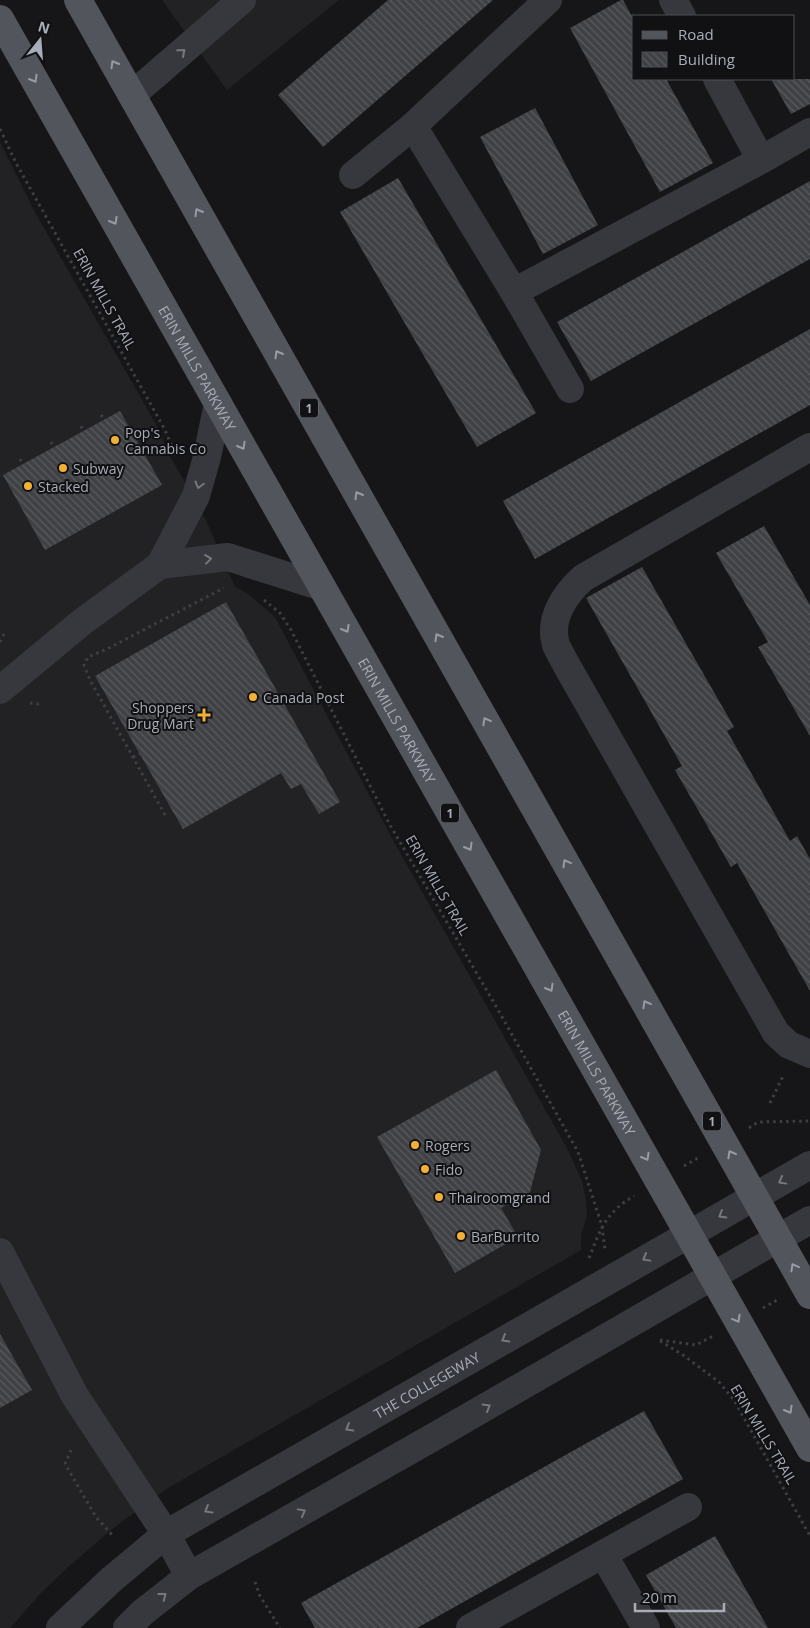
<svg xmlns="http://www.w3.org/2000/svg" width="810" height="1628" font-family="'Open Sans',sans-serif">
<defs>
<pattern id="building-back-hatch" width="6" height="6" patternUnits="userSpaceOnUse" patternTransform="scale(1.25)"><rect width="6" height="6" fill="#404145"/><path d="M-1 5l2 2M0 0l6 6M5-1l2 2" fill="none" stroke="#595a5e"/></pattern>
</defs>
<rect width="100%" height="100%" fill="#161618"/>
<g fill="#222225">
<polygon points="162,0 339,0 227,90"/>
<polygon points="0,142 36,214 157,426 170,456 205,518 235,587 247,593 275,617 394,842 567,1148 582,1181 586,1200 587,1216 581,1235 581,1250 168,1488 111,1530 66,1569 40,1594 10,1628 0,1628"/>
</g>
<g fill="url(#building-back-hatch)">
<polygon points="388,0 493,0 323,147 278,95"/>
<polygon points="621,0 623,0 634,20 634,79 666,79 713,163 660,192 570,28"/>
<polygon points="771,79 810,79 810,104 791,114"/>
<polygon points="535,108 598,225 543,254 480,137"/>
<polygon points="398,178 536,413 477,447 340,212"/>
<polygon points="810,181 810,259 591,381 557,322"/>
<polygon points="810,329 810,405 535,559 503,501"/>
<polygon points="120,411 162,485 45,550 3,475"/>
<polygon points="764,526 810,605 810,736 758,647 768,642 716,553"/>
<polygon points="642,567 734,727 727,731 790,841 797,836 810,859 810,991 737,863 731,867 675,770 682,766 586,598"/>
<polygon points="226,602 340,802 319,814 301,784 291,789 281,773 183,829 95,676"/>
<polygon points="496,1070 541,1150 530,1192 501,1208 518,1237 455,1273 377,1137"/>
<polygon points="0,1334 32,1390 0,1408"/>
<polygon points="644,1411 683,1479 417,1628 315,1628 301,1603"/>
<polygon points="715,1536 768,1628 676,1628 646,1575"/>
</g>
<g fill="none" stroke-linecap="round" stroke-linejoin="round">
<g stroke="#3d3f44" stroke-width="3" stroke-dasharray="2.5 4" stroke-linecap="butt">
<polyline points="0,129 16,163 165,430 176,456"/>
<polyline points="101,415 104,419"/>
<polyline points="81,426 83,431"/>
<polyline points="51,442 54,447"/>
<polyline points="20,459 23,465"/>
<polyline points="264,600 280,613 291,630 390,825 497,1008 578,1152 602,1226 605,1250"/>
<polyline points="0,642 4,634"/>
<polyline points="30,703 40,704"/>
<polyline points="133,757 140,754"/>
<polyline points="165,815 90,680 84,665 88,657 107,649 224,588"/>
<polyline points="770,1103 784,1074"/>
<polyline points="749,1128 758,1122 810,1121"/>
<polyline points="684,1166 698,1158"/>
<path d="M589,1258C600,1230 606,1212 634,1196"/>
<polyline points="763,1308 779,1299"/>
<polyline points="660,1340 696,1345 713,1336"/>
<polyline points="660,1341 683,1355 719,1382 734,1400 810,1536"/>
<polyline points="71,1450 65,1464 96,1517 113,1536"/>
<polyline points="255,1582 260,1596 280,1628"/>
</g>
<g stroke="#37383d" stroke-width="28">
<polyline points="548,0 413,126 514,292 761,160"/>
<polyline points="673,0 682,16"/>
<polyline points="717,79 761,160 810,132"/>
<polyline points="132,95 242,0"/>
<polyline points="353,175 413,126"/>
<polyline points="514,292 570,389"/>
<path d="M810,447L583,578C565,594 548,619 556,645C559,652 564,660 567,666L776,1033L789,1045L810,1054"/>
<polyline points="160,565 228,557 322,587"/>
<polyline points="0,690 82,622 160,565 196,496 207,457 218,403"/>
<polyline points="0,1252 75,1396 166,1534 189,1576"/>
<polyline points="603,1554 646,1628"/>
<path id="s1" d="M60,1628L112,1579L166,1534L810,1165"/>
<polyline points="127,1628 142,1613 189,1576 444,1431 810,1220"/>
<polyline points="470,1628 688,1507"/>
</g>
<g stroke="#53555c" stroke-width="28">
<polyline points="78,0 810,1295"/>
<path id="s2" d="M0,19L810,1448"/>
</g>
</g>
<defs><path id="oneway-chevron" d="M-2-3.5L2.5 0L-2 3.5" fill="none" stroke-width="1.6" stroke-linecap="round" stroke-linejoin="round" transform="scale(1.25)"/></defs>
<g stroke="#757881">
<use href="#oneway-chevron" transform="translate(182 52) rotate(-41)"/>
<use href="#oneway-chevron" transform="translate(199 485) rotate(105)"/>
<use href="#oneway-chevron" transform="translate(208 559) rotate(-7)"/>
<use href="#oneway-chevron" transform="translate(782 1181) rotate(151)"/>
<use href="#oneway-chevron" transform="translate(722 1215) rotate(150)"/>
<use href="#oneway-chevron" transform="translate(646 1258) rotate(151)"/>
<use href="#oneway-chevron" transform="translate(505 1339) rotate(150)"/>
<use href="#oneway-chevron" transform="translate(487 1407) rotate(-30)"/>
<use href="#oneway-chevron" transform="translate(349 1428) rotate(150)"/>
<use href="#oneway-chevron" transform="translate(208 1510) rotate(149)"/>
<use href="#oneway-chevron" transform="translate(302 1512) rotate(-29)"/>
<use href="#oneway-chevron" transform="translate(163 1596) rotate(-38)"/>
</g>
<g stroke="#979ba6">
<use href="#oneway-chevron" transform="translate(114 64) rotate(-120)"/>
<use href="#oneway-chevron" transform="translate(34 79) rotate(60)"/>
<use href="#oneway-chevron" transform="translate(198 212) rotate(-120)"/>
<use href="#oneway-chevron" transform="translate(114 221) rotate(60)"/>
<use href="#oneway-chevron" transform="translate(278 354) rotate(-120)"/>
<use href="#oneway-chevron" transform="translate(242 446) rotate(60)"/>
<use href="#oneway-chevron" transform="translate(358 495) rotate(-120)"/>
<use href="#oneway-chevron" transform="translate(346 629) rotate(60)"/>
<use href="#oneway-chevron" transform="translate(438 637) rotate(-120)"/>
<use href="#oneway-chevron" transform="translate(486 721) rotate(-119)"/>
<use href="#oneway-chevron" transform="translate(469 847) rotate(60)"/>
<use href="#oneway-chevron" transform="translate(566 863) rotate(-119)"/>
<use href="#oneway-chevron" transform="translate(550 988) rotate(60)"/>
<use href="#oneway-chevron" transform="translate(646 1004) rotate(-119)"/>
<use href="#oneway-chevron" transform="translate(731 1154) rotate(-119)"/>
<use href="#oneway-chevron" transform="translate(646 1157) rotate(60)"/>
<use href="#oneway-chevron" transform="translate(794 1267) rotate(-119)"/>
<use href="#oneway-chevron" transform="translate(737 1319) rotate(61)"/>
<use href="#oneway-chevron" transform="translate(789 1410) rotate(60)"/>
</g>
<g fill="#f2b134" stroke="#111113" stroke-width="2">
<circle cx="115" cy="440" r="5"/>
<circle cx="63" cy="468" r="5"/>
<circle cx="28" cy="486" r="5"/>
<circle cx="253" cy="697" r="5"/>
<path d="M201.5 707.5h5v5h5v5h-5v5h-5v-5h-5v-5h5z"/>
<circle cx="415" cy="1145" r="5"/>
<circle cx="425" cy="1169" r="5"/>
<circle cx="439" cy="1197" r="5"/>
<circle cx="461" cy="1236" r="5"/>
</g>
<g text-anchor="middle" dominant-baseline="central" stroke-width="4" stroke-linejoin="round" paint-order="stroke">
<g fill="#111113" stroke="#7b7e86" stroke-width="1">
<rect x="300" y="398.5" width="18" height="19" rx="4"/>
<rect x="441" y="803.5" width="18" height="19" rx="4"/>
<rect x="703" y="1111.5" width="18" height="19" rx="4"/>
</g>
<g font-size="12" font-weight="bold" fill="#a8adb8">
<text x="309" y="408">1</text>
<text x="450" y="813">1</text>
<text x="712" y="1121">1</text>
</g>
<g font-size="14" fill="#a8adb8" stroke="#111113">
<text transform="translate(105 299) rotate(61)">ERIN MILLS TRAIL</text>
<text stroke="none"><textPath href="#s2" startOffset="401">ERIN MILLS PARKWAY</textPath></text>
<text stroke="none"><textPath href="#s2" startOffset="806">ERIN MILLS PARKWAY</textPath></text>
<text transform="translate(438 885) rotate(60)">ERIN MILLS TRAIL</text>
<text stroke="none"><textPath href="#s2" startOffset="1211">ERIN MILLS PARKWAY</textPath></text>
<text stroke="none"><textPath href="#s1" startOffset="442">THE COLLEGEWAY</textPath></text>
<text transform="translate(764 1434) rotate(59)">ERIN MILLS TRAIL</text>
</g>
<g font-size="14" fill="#a8adb8" stroke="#111113" text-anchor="start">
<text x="125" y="432">Pop's<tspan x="125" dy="16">Cannabis Co</tspan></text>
<text x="73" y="468">Subway</text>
<text x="38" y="486">Stacked</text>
<text x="263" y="697">Canada Post</text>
<text x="194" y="707" text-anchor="end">Shoppers<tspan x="194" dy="16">Drug Mart</tspan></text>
<text x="425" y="1145">Rogers</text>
<text x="435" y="1169">Fido</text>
<text x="449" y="1197">Thairoomgrand</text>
<text x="471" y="1236">BarBurrito</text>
</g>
</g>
<rect x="632" y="15" width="162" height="65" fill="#111113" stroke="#4d4f55"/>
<rect x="642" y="31" width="25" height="8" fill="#53555c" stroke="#4d4f55"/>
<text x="678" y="40" font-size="15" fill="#a8adb8">Road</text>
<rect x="642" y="52" width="25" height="15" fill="url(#building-back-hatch)" stroke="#4d4f55"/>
<text x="678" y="65" font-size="15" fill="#a8adb8">Building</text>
<g transform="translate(40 40) rotate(17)" stroke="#111113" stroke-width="4" paint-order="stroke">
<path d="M0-4L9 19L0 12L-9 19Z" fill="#a8adb8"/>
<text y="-8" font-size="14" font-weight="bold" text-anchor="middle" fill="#a8adb8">N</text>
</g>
<path d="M635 1603v8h89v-8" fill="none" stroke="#a8adb8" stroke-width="2.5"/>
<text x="642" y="1603" font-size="15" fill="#a8adb8" stroke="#111113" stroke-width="4" paint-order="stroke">20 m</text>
</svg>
